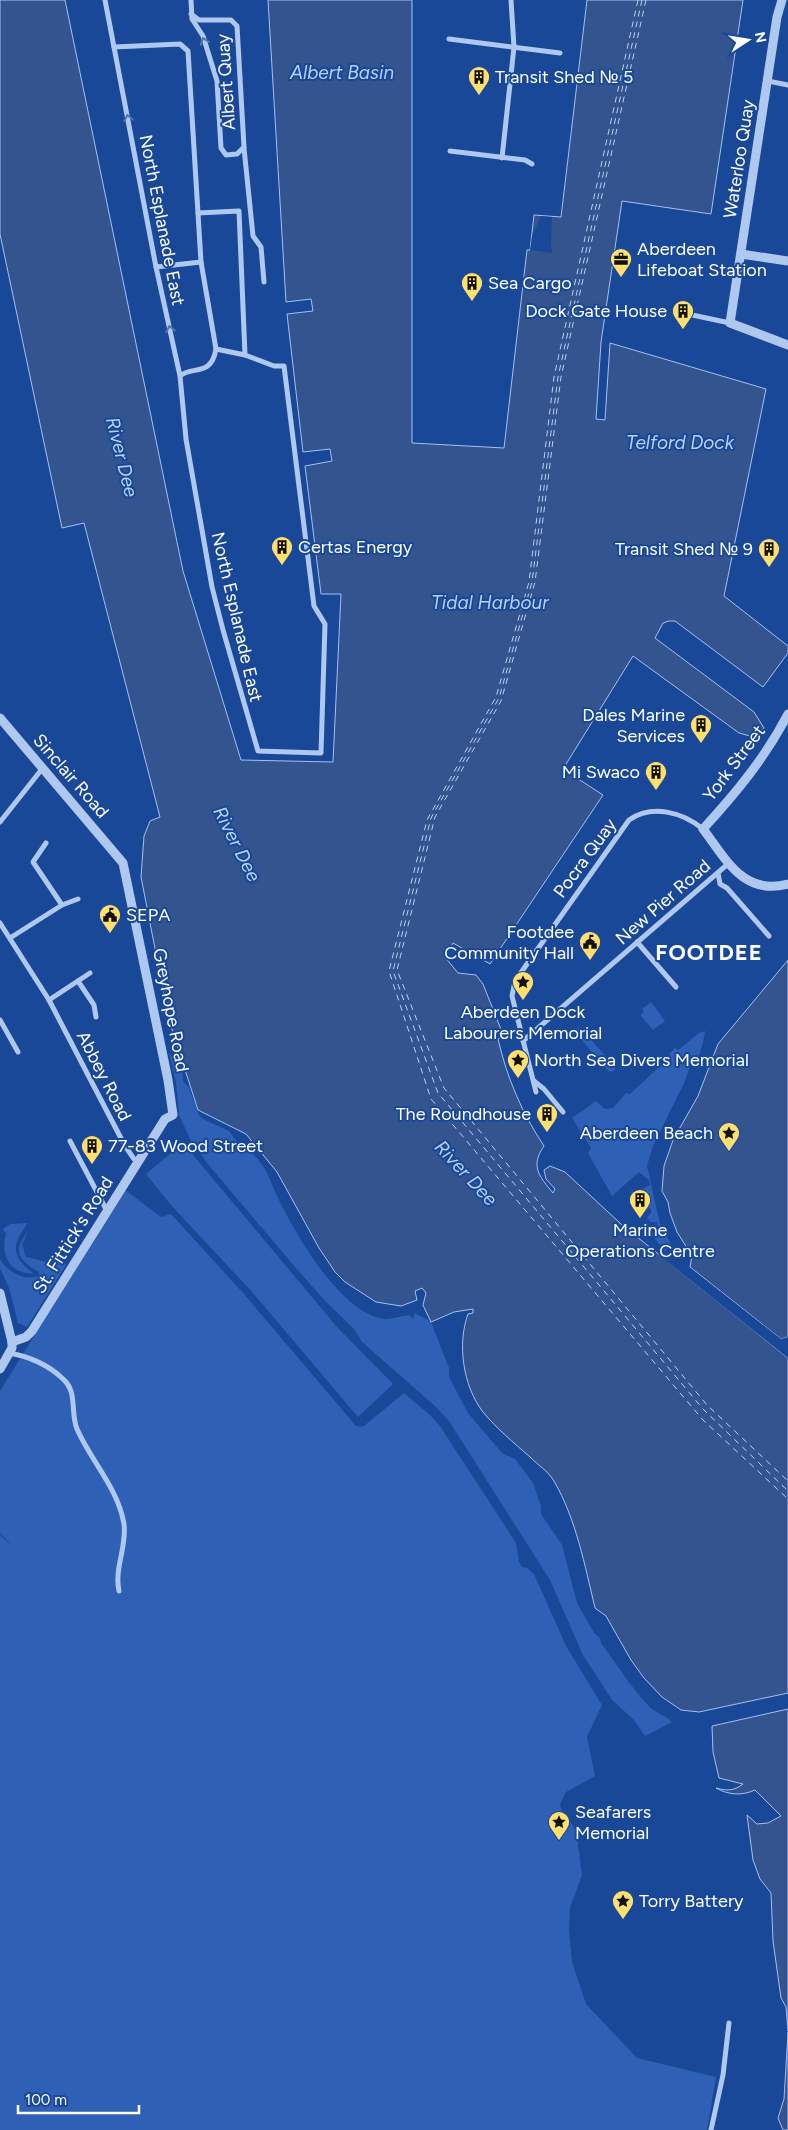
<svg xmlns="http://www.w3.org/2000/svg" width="788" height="2130" font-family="Figtree,sans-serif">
<rect width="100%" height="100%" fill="#1a4898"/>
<g fill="#2e60b5">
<polygon points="651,1002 665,1021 653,1030 640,1015 644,1012 642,1009"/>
<polygon points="580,1027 616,1068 612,1072 608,1071 575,1032 573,1034 571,1032"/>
<path d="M705,1031C703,1042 701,1059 691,1064L685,1081L653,1146L647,1166L660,1224L671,1244L665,1251L651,1234L658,1227L657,1222H651L647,1218L651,1213V1209L645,1207L641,1212L633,1203L644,1188L650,1185L649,1180L639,1172L612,1196L588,1153L591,1148L572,1118L596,1101L605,1109L613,1108L626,1093L630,1094L670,1057L669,1054L675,1048L678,1050L699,1033Z"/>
<path d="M169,1053L182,1068L183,1081L189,1088L199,1115L203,1119L229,1131L238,1143L244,1142L246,1150C263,1157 270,1181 277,1196C295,1233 337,1307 379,1318C387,1321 400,1316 409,1315L413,1319L415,1313L431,1322L449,1368V1377L468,1413L502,1453L515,1459L533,1483L541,1506V1514L562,1545L577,1603L594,1633L600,1638L601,1643C616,1663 630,1686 647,1704C654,1713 664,1714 672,1722L645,1736L634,1720L612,1700L583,1655L550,1580L449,1421L435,1406L362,1342L354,1329L326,1302L295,1267L207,1163L190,1139L179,1115L176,1082Z"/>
<polygon points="183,1143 337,1327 393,1384 358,1417 252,1292 171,1205 146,1174"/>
<polygon points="125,1190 161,1217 171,1214 244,1294 356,1426 361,1427 364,1426 404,1393 430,1415 440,1426 516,1543 519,1562 522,1567 527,1568 534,1574 566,1646 602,1705 587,1737 595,1776 566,1792 560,1804 562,1811 576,1830 582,1875 570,1907 569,1930 572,1962 586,2004 637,2058 716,2077 707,2130 0,2130 0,1535 13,1547 0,1533 0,1391"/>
<path d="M27,1223C25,1229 21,1232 19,1237C10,1253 22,1265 34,1274C10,1273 0,1257 6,1234L3,1229L10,1224Z"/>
<path d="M28,1231L22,1245L26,1257L47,1262L59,1256L66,1265L27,1327L18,1323L9,1288L0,1268V1259C7,1272 24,1281 38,1276L39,1272C19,1261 12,1251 28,1231Z"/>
</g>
<g fill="#345490" stroke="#a2c1f2">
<path d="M0,0H65L183,571L241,760L333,762L341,594H321L305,466L332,461L330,449L303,452L287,314L313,311L311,299L286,302L268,0H412V443L504,448L527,250H530L534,215L561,217L587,0H743L711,214L622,201L601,342L596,419L605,420L610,343L766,389L724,596L788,646V653L763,687L675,621H669L663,623L655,638L754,712L764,728L757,738L739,733L633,656L563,769L603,795L490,964L453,943L445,957L458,973L476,975L483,984L504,1037L498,1039C507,1078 522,1113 544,1146C530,1166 539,1176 553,1193L555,1189L546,1179L544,1170L550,1166L565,1172L621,1224L788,1358V1693L699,1712L681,1710L662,1697L644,1678L631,1660L606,1616L595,1608C585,1566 576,1519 554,1481C547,1470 539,1466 530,1457C514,1443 496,1428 483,1412C463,1386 457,1344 468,1314L473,1313V1309L454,1312L431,1322L423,1305L426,1293L422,1288L415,1291L417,1300L401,1306L376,1302L345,1282L335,1272L319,1248L277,1172L246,1134L198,1110L169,1020L141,877L144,836L150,821L160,817L84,523L62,528L0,234Z"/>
<polygon points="788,960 788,1337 781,1339 690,1267 692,1256 677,1232 670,1213 668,1202 662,1191 664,1166 673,1140 698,1096 718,1044"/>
<path d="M788,1709V2031L786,2007L781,1998L773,1941L771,1893L760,1879L753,1860L747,1815L757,1824L768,1823L781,1816L755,1790C742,1796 728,1795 716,1788C727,1791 734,1791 743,1784L719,1778L713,1752L712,1726Z"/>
<polygon points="788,2032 788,2130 783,2130 778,2118 784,2099"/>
</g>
<g fill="#1a4898">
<polygon points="541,216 552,217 551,247 553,253 530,250 532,236"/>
<polygon points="662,1254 788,1355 788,1358 660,1256"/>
<polygon points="688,1266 781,1339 788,1337 788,1340 779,1341 688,1269"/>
</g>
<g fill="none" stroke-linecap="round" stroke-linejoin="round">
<g stroke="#bbd2f7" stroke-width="1" stroke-dasharray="6 5" stroke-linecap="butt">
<polyline points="638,0 554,377 529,582 496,697 427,820 389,971 431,1099 703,1420 788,1499"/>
<polyline points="642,0 558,377 532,582 499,698 431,818 393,971 438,1093 703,1409 788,1491"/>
<polyline points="646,0 561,377 535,582 501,701 435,817 397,970 444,1088 707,1405 788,1481"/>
</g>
<g stroke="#afc8f0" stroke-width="5">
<path d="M105,0L156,267L180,376L186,439L212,587L223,630L258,751L321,753L325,624L314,606L284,366H274L245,355L216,349C211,378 192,365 180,376"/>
<polyline points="191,0 192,19 203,36 217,81 221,148 226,155 237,154 244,147 237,26 231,20 199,20 191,14"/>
<polyline points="449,39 560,53"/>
<polyline points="114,47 180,44 188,51 201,262 216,349"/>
<polyline points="768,81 788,85"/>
<polyline points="244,148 253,236 261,247 264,282"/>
<polyline points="450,151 525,160 532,164"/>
<polyline points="502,158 514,47 511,0"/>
<polyline points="198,213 239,211 245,355"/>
<polyline points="156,267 201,262"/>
<polyline points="678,312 730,323"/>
<polyline points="0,822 42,769"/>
<polyline points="718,873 720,884 727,888 769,936"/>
<polyline points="62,905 78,899"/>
<polyline points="0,923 49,1000 125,1146 134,1159 139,1161"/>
<polyline points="10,938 62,905 33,862 46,843"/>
<polyline points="637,942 676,987"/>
<polyline points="78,981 94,1005 96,1017"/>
<polyline points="49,1000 90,973"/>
<polyline points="0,1020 18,1052"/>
<polyline points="523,1041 729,863"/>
<polyline points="534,1081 544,1089 563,1112"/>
<path d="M536,1092L512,996L515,981L629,820C652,804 682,812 703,829"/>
<polyline points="70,1141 107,1211"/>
<path d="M9,1353C28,1356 49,1365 63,1379C78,1392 70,1412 77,1429C91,1461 118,1488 124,1524C127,1547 114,1569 119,1591"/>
<polyline points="711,2130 723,2075 729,2023"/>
</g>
<g stroke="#afc8f0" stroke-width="9">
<polyline points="782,0 777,17 730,323 788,345"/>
<polyline points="741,254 788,261"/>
<path d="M788,714C765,758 736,793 703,829C726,859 743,896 788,884"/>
<polyline points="0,718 123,863 168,1080 173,1115 165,1119 32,1331 26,1337 12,1342"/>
<polyline points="0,1293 12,1342 12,1348 0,1369"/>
</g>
</g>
<defs><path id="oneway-chevron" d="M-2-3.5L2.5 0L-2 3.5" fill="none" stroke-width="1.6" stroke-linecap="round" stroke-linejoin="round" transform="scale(1.25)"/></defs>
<g stroke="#4e75b7">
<use href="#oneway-chevron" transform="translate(204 41) rotate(-111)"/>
<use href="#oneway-chevron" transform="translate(128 118) rotate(-101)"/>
<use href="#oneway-chevron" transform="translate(170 329) rotate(-102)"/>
</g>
<defs>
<g id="building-pin" transform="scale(1.125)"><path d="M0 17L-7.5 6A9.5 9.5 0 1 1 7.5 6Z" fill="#ffe06e" stroke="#1a4898"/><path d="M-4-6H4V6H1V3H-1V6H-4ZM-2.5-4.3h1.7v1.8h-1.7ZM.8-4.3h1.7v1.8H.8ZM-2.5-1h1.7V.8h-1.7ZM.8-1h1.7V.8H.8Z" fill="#111"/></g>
<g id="office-pin" transform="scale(1.125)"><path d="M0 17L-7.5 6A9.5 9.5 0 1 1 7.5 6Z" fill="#ffe06e" stroke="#1a4898"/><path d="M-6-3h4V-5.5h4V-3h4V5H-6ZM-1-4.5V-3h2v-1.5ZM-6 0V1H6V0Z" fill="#111"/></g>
<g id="civic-pin" transform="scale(1.125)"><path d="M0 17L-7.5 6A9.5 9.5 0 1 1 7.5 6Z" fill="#ffe06e" stroke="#1a4898"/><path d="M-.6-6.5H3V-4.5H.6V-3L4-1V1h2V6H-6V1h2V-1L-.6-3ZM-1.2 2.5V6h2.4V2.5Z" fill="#111"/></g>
<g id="sight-pin" transform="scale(1.125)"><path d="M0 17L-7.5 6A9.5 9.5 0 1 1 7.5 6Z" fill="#ffe06e" stroke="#1a4898"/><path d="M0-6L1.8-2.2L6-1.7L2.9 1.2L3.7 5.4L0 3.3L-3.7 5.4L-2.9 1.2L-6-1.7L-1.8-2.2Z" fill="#111"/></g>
</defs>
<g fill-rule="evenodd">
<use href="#building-pin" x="479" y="77"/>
<use href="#office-pin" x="621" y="259"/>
<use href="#building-pin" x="472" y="283"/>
<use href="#building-pin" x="683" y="311"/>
<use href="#building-pin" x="282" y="547"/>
<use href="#building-pin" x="769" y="549"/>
<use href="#building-pin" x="701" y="725"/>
<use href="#building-pin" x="656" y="772"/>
<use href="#civic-pin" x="110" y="915"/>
<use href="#civic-pin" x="590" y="942"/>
<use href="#sight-pin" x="523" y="982"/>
<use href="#sight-pin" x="518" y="1060"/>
<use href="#building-pin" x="547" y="1114"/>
<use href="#sight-pin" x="729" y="1133"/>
<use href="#building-pin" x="92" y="1146"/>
<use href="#building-pin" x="640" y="1200"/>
<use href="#sight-pin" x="559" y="1822"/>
<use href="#sight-pin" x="623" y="1901"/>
</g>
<g text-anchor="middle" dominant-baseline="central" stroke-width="4" stroke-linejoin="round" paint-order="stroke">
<g font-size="18" fill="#fff" stroke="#1a4898" text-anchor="start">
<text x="495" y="77">Transit Shed № 5</text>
<text x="637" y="249">Aberdeen<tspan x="637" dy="21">Lifeboat Station</tspan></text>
<text x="488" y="283">Sea Cargo</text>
<text x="667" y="311" text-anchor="end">Dock Gate House</text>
<text x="298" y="547">Certas Energy</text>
<text x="753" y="549" text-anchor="end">Transit Shed № 9</text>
<text x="685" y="715" text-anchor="end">Dales Marine<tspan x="685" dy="21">Services</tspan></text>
<text x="640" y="772" text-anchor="end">Mi Swaco</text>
<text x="126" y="915">SEPA</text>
<text x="574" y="932" text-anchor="end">Footdee<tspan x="574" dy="21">Community Hall</tspan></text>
<text x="523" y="1012" text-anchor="middle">Aberdeen Dock<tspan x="523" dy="21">Labourers Memorial</tspan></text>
<text x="534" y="1060">North Sea Divers Memorial</text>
<text x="531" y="1114" text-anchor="end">The Roundhouse</text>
<text x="713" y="1133" text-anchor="end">Aberdeen Beach</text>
<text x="108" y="1146">77-83 Wood Street</text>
<text x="640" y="1230" text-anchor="middle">Marine<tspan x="640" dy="21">Operations Centre</tspan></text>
<text x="575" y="1812">Seafarers<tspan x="575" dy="21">Memorial</tspan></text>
<text x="639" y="1901">Torry Battery</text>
</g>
<g font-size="18" fill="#fff" stroke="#1a4898">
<text transform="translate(226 82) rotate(-94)">Albert Quay</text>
<text transform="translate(739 159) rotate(-81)">Waterloo Quay</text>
<text transform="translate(162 220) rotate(79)">North Esplanade East</text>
<text transform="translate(237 617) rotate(77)">North Esplanade East</text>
<text transform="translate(734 763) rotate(-53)">York Street</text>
<text transform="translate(71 776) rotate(49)">Sinclair Road</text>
<text transform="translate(585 858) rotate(-54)">Pocra Quay</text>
<text transform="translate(663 902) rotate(-41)">New Pier Road</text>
<text transform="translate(171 1010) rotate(79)">Greyhope Road</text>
<text transform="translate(104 1076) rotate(63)">Abbey Road</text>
<text transform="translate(73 1235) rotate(-58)">St. Fittick's Road</text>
</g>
<g font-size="19" font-style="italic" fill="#bbd2f7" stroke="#1a4898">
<text x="342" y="72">Albert Basin</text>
<text x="680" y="442">Telford Dock</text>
<text transform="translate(122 457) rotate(76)">River Dee</text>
<text x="490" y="602">Tidal Harbour</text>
<text transform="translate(237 844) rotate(63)">River Dee</text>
<text transform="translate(466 1173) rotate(47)">River Dee</text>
</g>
<g font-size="22" font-weight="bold" letter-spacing="1" fill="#fff" stroke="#1a4898">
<text x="709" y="952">FOOTDEE</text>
</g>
</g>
<g transform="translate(748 40) rotate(78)" stroke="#1a4898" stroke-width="4" paint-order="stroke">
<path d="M0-4L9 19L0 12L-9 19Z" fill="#ffffff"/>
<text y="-8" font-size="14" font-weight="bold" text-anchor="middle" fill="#ffffff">N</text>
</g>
<path d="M18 2105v8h121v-8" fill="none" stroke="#ffffff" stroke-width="2.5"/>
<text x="25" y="2105" font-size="15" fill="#ffffff" stroke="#1a4898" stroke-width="4" paint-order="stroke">100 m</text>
</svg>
